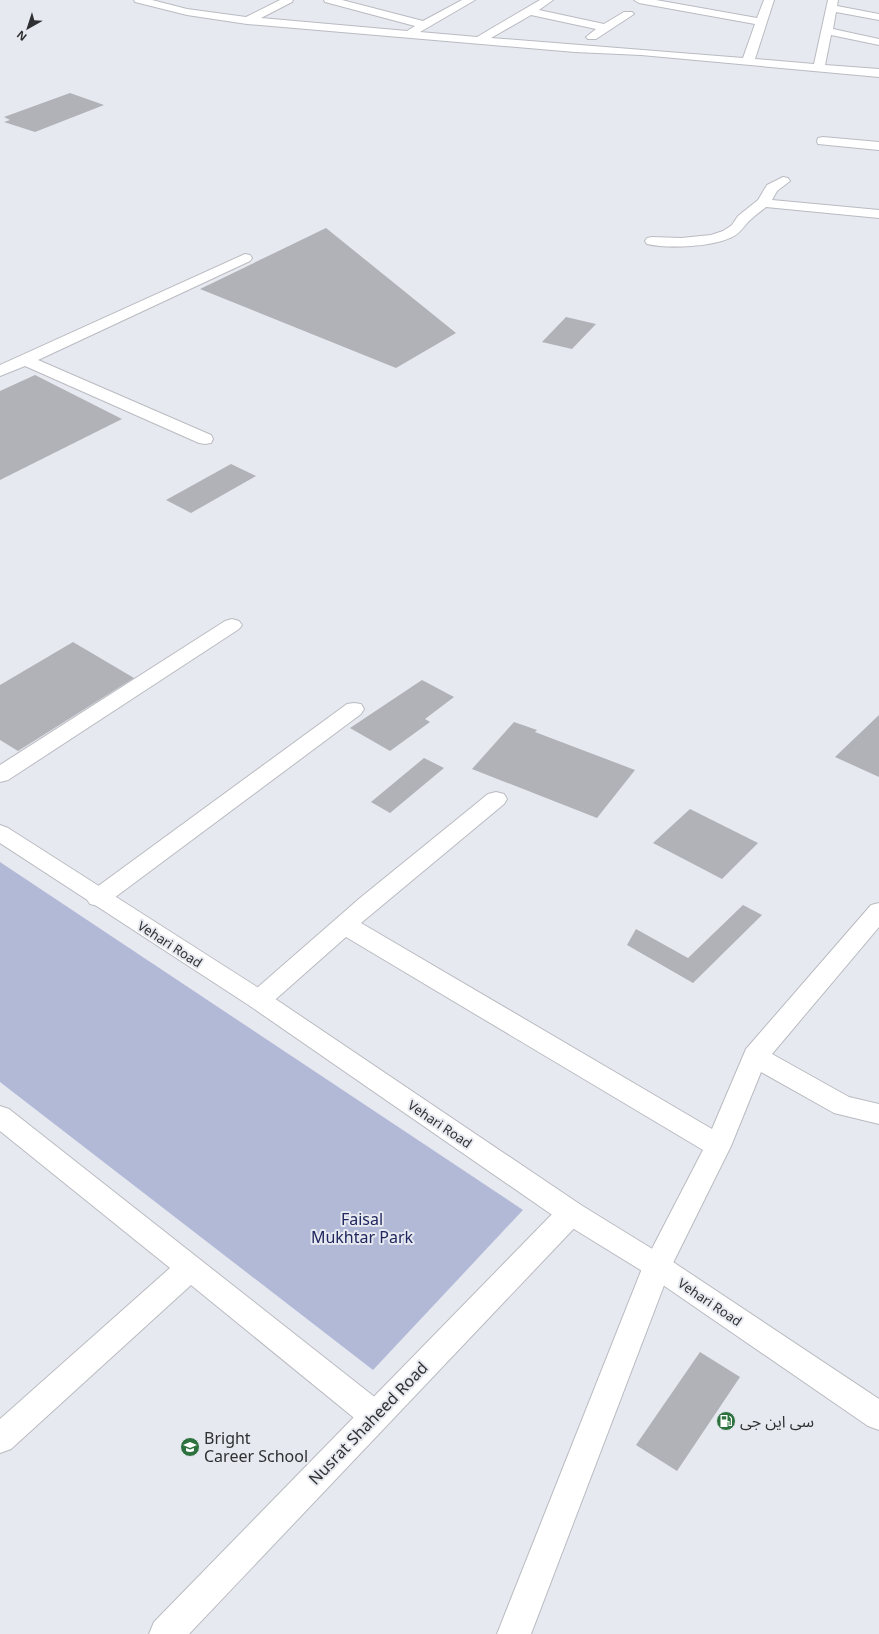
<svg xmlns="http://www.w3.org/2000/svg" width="879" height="1634" font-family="'Noto Sans','Noto Sans Arabic',sans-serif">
<rect width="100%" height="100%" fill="#e7e9f0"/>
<polygon fill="#b1b9d7" points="0,862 523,1210 373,1370 0,1082"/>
<g fill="#b0b2b8">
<polygon points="70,93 104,105 35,132 4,122 10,120 4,117"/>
<polygon points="326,228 456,333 396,368 200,289"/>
<polygon points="566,317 596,324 572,349 542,342"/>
<polygon points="35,375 122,419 0,480 0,391"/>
<polygon points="231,464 256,476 191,513 166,500"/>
<polygon points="73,642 134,678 18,751 0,740 0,685"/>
<polygon points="422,680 454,697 425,719 430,722 390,751 350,728"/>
<polygon points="879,715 879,777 835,757"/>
<polygon points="514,722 537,730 535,732 635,770 597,818 472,769"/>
<polygon points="424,758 444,768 390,813 371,802"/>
<polygon points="690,809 758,843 722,879 653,843"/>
<polygon points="743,905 762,915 693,983 627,945 636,929 688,958"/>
<polygon points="700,1352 740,1377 677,1471 636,1445"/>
</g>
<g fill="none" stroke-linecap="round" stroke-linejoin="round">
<g stroke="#b9bbc1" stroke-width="2">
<g id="street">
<polygon points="134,0 152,0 187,9 246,17 280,0 293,0 292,2 261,18 407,31 415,26 325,2 324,0 342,0 423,21 462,0 475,0 420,32 477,37 540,0 553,0 539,10 604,24 624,12 632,12 634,14 596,39 588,39 586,37 596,29 531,15 491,38 743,58 755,24 639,3 634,0 656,0 757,18 764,0 774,0 755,59 814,64 828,0 838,0 837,6 879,14 879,20 836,12 833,29 879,39 879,45 831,35 825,65 879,69 879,77 641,55 575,52 247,24 187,15 135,2"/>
<polygon points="823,137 879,142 879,150 818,144 817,141 818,138"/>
<path d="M783,177L788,178L790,181L777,191L772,200L879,210V218L766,207C760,212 754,216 749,221C744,226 741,232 734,236C715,247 668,249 647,244L645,241L647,238L652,237L681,238L711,235L723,231L732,225L738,216L758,200L767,185Z"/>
<polygon points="245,254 250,255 252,258 250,261 38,360 211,435 213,439 211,443 205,444 199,443 25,366 0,376 0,365"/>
<polygon points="232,619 239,621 242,625 239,629 8,780 0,782 0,765 225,621"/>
<polygon points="354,703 361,704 364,709 361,714 106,904 98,906 90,904 86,898 90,892 347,704"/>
<polygon points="496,792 504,794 507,799 504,804 361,923 712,1129 746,1049 871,905 879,903 879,927 772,1054 849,1097 879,1104 879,1124 834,1113 761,1072 731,1146 671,1267 531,1634 497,1634 643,1266 703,1150 346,937 268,1006 259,1009 250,1006 247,1000 250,994 360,898 488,794"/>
<polygon points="0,1106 9,1109 386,1406 390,1416 386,1426 375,1430 364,1426 191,1285 11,1449 0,1453 0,1419 170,1268 0,1131"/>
</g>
</g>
<g stroke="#b9bbc1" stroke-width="2">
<polygon id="secondary" points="571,1202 581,1205 585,1213 581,1221 189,1634 149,1634 154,1622 561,1205"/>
</g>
<g stroke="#b9bbc1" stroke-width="2">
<polygon id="primary" points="0,825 8,828 268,994 581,1205 667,1258 879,1399 879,1430 868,1426 647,1274 561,1221 250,1006 0,843"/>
</g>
<use href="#street" fill="#fff" fill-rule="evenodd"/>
<use href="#secondary" fill="#fff" fill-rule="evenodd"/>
<use href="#primary" fill="#fff" fill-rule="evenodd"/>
</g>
<defs>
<g id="fuel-disc" transform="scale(1)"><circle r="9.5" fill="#2d723e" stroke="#e7e9f0"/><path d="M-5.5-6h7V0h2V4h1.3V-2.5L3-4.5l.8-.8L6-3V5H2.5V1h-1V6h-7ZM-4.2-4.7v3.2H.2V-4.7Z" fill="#fff"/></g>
<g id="school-disc" transform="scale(1)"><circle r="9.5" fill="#2d723e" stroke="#e7e9f0"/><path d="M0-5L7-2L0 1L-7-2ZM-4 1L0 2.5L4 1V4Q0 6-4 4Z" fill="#fff"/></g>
</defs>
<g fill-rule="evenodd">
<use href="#fuel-disc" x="726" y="1421"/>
<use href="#school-disc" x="190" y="1447"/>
</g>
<g text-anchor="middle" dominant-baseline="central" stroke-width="4" stroke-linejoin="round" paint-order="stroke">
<g font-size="13" fill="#2f3032" stroke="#e7e9f0">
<text transform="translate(170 944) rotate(33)">Vehari Road</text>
<text transform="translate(440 1124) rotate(34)">Vehari Road</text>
<text transform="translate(710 1302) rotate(34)">Vehari Road</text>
</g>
<g font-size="16" fill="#20275e" stroke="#e7e9f0">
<text x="362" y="1219">Faisal<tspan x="362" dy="18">Mukhtar Park</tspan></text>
</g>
<g font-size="16" fill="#2f3032" stroke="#e7e9f0" text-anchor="start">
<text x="740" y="1421">سی این جی</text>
<text x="204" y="1438">Bright<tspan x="204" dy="18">Career School</tspan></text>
</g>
<g font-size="16" fill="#2f3032" stroke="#e7e9f0">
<text transform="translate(368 1423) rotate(-46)">Nusrat Shaheed Road</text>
</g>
</g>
<g transform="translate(28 28) rotate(219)" stroke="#e7e9f0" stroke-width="3" paint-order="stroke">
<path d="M0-3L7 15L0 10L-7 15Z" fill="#2f3032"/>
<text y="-6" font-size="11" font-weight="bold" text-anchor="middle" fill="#2f3032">N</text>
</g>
</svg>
